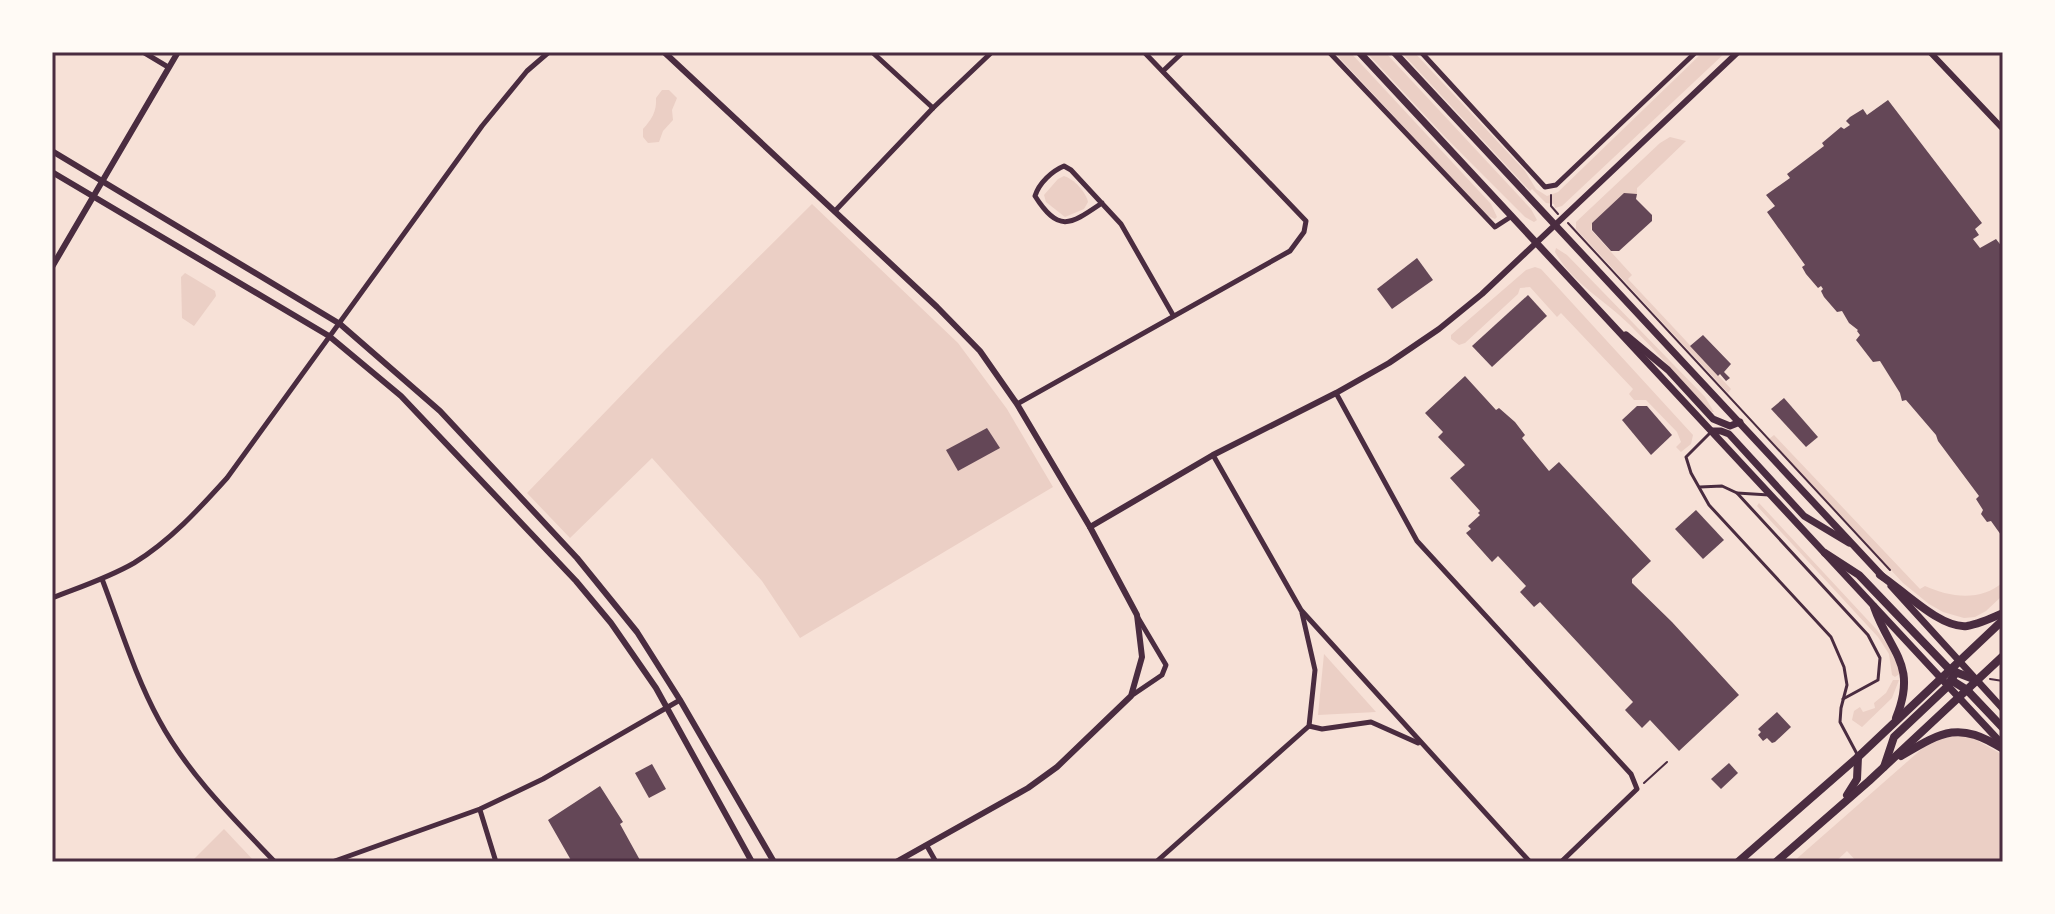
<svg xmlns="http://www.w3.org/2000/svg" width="2055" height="914" font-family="Poppins,sans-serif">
<rect width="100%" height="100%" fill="#f7e1d7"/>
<g fill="#ebcfc5">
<polygon points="1334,52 1350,52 1491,204 1497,217 1495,219 1486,215"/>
<polygon points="1366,52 1385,52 1531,209 1537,220 1534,222 1525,217 1446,138"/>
<polygon points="1401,52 1414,52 1525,171 1536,189 1547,196 1558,192 1703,52 1726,52 1562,206 1555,208 1554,204 1546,203 1532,189 1530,191"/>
<path d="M662,90H669L677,98L672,110L673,120L663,131L659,142L648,143L643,137V129C651,120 657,112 656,98Z"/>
<polygon points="1670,137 1686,141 1637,188 1637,194 1624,194 1592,224 1591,230 1632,275 1628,279 1731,389 1728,393 1576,229 1576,222 1660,143"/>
<path d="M1064,176C1074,179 1086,192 1088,202L1084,209L1065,217L1046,202L1044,195L1058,179Z"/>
<polygon points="812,204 958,343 1007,409 1053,487 800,638 762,581 652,458 570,538 527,493 666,349"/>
<path d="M1556,248L1567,255L1705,397L1714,412H1711C1684,383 1658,353 1630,325C1606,301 1573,284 1555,252Z"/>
<polygon points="1535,267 1541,269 1693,435 1691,444 1681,452 1676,447 1681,442 1677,432 1646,400 1634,400 1629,394 1633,389 1561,313 1557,317 1530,287 1520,288 1518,294 1465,343 1459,345 1451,339 1451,335 1526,270"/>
<polygon points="185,273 215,291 216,296 194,326 182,318 181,277"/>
<path d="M1774,435L1920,589L1925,586C1949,597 1981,602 2003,582V595L1986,611L1975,617L1964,618L1943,612L1929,604L1903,583L1769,439Z"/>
<polygon points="1759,503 1877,630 1889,647 1901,673 1895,677 1892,675 1889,654 1878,637 1757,506"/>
<polygon points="1324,654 1376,712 1318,715"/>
<polygon points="1893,680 1899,680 1892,698 1862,727 1852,720 1854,711 1860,707 1863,712 1875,708 1874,703 1886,693"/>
<polygon points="1958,735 1971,737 2003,755 2003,862 1857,862 1847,851 1835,862 1793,862 1924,747 1943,738"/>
<polygon points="224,829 255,862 191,862"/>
</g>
<g fill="#644757">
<polygon points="1888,100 1982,223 1975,229 1979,235 1973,239 1980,248 1996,239 2003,248 2003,533 2001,535 1991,521 1987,522 1981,514 1983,510 1976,499 1979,496 1938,441 1936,435 1906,400 1902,401 1900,393 1880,361 1873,362 1856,340 1860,335 1857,331 1858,330 1849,323 1842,311 1837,312 1824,297 1821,291 1823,289 1821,286 1818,288 1806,274 1802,267 1805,265 1767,212 1775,206 1766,195 1790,178 1787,174 1824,146 1822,143 1841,127 1844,129 1850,125 1846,121 1850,117 1863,109 1867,115"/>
<polygon points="1624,193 1637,194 1636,199 1652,215 1652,221 1619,251 1611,251 1592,230 1592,223"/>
<polygon points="1417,258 1433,280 1392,309 1377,289"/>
<polygon points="1528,295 1547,316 1492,367 1472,346"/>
<polygon points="1703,335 1731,364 1724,372 1730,378 1726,381 1720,374 1718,376 1690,346"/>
<polygon points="1465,376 1496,410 1499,408 1515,422 1525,435 1522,438 1549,471 1559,462 1651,561 1632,579 1632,583 1672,622 1739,695 1679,751 1650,720 1642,728 1625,710 1633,702 1540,602 1534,607 1520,592 1526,586 1498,556 1492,562 1466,533 1471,529 1468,526 1480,515 1478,513 1480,511 1450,478 1465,465 1438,437 1443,432 1425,413"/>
<polygon points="1784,398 1818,437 1806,447 1771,409"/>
<polygon points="1637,406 1647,406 1672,435 1651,455 1622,420"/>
<polygon points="987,428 1000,448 958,471 946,450"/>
<polygon points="1696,510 1724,540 1703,559 1675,529"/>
<polygon points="1777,712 1791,727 1775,742 1772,743 1767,738 1763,741 1758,735 1761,732 1758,729"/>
<polygon points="1729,763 1738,773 1721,789 1711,779"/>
<polygon points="652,764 666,789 649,798 635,773"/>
<polygon points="600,786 623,822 620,824 641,862 572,862 548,820"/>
</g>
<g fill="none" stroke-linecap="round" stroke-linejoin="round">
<g stroke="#4a2c40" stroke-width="2">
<polyline points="1551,195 1551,206 1558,214"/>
<polyline points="1568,223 1890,570"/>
<polyline points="1990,679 2003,681"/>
<polyline points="1644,783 1667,762"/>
</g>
<g stroke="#4a2c40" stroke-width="3">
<polyline points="1712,431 1686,457 1691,473 1709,505 1831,637 1844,667 1847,685 1841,708 1840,722 1857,754"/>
<polyline points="1700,487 1722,486 1737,493 1868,635 1880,658 1878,680 1843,699"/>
<polyline points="1737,493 1769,495"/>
</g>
<g stroke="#4a2c40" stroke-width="5">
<polyline points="143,52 168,67"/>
<polyline points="872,52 933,108"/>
<polyline points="1329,52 1495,227 1512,216"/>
<polyline points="1421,52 1545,187 1556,185 1696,52"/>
<polyline points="1163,71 1183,52"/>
<path d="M1102,203C1071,224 1059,234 1035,196C1039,183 1052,171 1064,166L1071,170L1121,224L1173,315"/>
<polyline points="835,211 933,108 992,52"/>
<polyline points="1336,393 1417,541 1631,774 1637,789 1561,862"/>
<polyline points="1017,404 1290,251 1304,232 1306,221 1144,52"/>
<polyline points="1213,455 1301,610 1530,862"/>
<path d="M102,579C120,626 135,676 159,720C188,774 233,818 275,862"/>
<path d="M52,598C80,587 108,578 134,563C170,541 199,509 227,478L482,126L527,71L549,52"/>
<polyline points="1131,696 1162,675 1166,665 1137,616"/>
<polyline points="1309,726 1322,729 1371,722 1418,743"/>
<polyline points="480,810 496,862"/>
<polyline points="927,846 936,862"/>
<polyline points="332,862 480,809 543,779 680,700"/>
<polyline points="1156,862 1309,726 1315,670 1302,613"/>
</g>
<g stroke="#4a2c40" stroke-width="6">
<polyline points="664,52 937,307 980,351 1017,404 1090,527 1137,615 1142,657 1131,696 1057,767 1028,788 896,862"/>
<polyline points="1930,52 2003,129"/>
<polyline points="52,151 340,324 440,411 577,558 637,632 680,700 774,862"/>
<polyline points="52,172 329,336 401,396 576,581 611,623 656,688 752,862"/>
<polyline points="52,267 178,52"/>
<polyline points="1090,527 1213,455 1336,393 1389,363 1439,329 1482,294 1738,52"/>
</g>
<g stroke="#4a2c40" stroke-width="7">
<polyline points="1359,52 2003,745"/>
<polyline points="1394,52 1883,577"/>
<polyline points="1626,335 1668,370 1713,419 1730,426 1740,422"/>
<polyline points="1712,431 1721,431 1729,434 1804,516 1849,543"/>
<polyline points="1891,586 2003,709"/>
</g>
<g stroke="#4a2c40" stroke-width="8">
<polyline points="1825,553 1859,575 1950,670 1976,680"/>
<path d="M1880,575C1902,589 1940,629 1967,626C1979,624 1992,618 2003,613"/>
<path d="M1874,607C1890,653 1918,664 1896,718"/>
<polyline points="1951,680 1967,690 2003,728"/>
<path d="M1901,756C1943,731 1959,721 2003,749"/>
<polyline points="1884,767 1894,737 1948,686 1956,672"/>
<polyline points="1847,795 1857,779 1858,757"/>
<polyline points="1738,862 1858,757 2003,620"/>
<polyline points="1776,862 1869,781 2003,656"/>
</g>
</g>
<rect width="2055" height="914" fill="none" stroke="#fffaf5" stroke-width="108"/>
<rect x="54" y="54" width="1947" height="806" fill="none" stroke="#4a2c40" stroke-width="3"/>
</svg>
